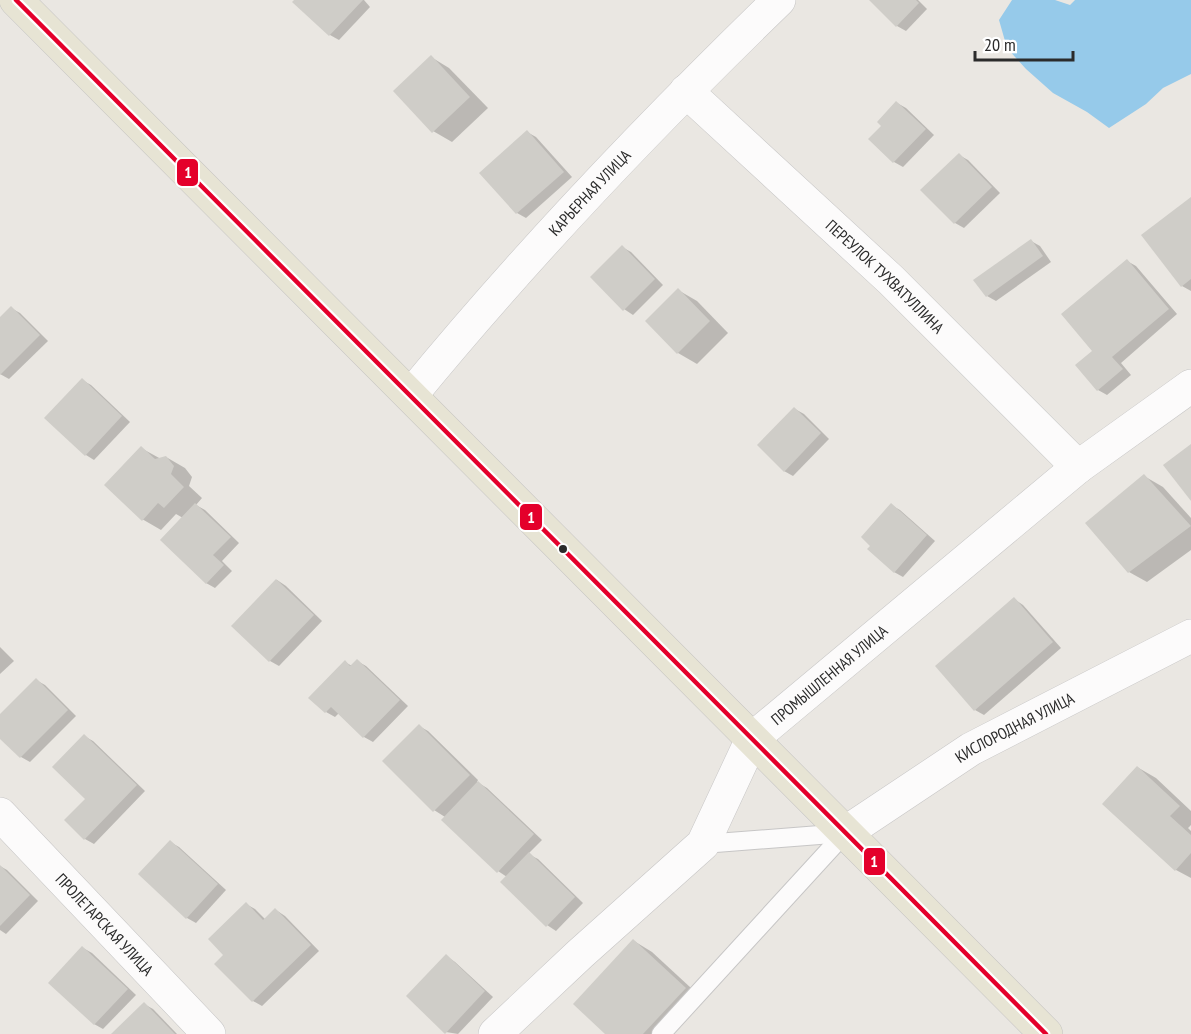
<svg xmlns="http://www.w3.org/2000/svg" width="1191" height="1034" font-family="'PT Sans Narrow',sans-serif">
<rect width="100%" height="100%" fill="#eae7e2"/>
<polygon fill="#96caea" points="1012,0 1055,0 1070,5 1075,0 1191,0 1191,74 1163,88 1146,104 1109,128 1087,112 1053,93 1026,69 1007,48 999,20"/>
<g fill="#0003">
<polygon points="296,0 364,0 370,7 339,40 330,35 294,1"/>
<polygon points="871,0 918,0 927,9 906,31 897,26"/>
<polygon points="431,57 449,68 488,108 452,142 433,131"/>
<polygon points="897,103 906,108 934,135 903,167 894,162 883,126"/>
<polygon points="527,132 536,137 572,177 526,218 517,213 481,173"/>
<polygon points="959,155 968,160 1000,193 964,228 955,223 922,190"/>
<polygon points="1191,199 1191,291 1182,286"/>
<polygon points="1031,241 1040,246 1051,262 996,301 987,296"/>
<polygon points="622,247 631,252 663,285 633,315 624,309"/>
<polygon points="1127,261 1136,266 1177,314 1121,363 1131,375 1107,395 1098,390 1095,351"/>
<polygon points="678,290 697,301 728,333 697,364 678,353"/>
<polygon points="11,308 20,313 48,341 9,379 0,374 0,319"/>
<polygon points="82,380 91,385 130,422 94,460 86,455"/>
<polygon points="795,409 804,414 829,439 793,476 784,471"/>
<polygon points="141,448 161,459 166,457 185,468 192,477 189,486 202,498 196,505 205,510 239,543 222,561 232,571 215,588 206,583 183,518 176,514 161,530 142,519"/>
<polygon points="1144,476 1163,487 1191,518 1191,550 1147,582 1129,572"/>
<polygon points="891,505 900,510 935,541 903,577 894,572"/>
<polygon points="277,580 286,586 322,621 279,666 270,661"/>
<polygon points="1014,599 1023,605 1061,648 984,715 975,710"/>
<polygon points="0,647 14,661 0,674"/>
<polygon points="357,661 366,666 408,706 373,742 364,737 339,713 335,717 326,712 345,662 352,666"/>
<polygon points="36,680 45,685 76,716 30,762 21,757 0,737 0,716"/>
<polygon points="419,726 428,731 478,780 477,782 487,788 542,840 528,854 538,859 583,903 556,931 547,925 507,877 498,871 445,817 434,810"/>
<polygon points="84,736 93,741 145,791 94,844 85,839 87,799"/>
<polygon points="1137,767 1156,778 1191,811 1191,825 1188,828 1191,831 1191,878 1176,870"/>
<polygon points="170,842 179,847 226,890 196,923 187,918"/>
<polygon points="0,866 7,870 38,901 6,934 0,930"/>
<polygon points="246,904 255,909 266,920 276,910 285,916 319,951 262,1006 253,1001 225,955"/>
<polygon points="634,941 652,952 704,1000 671,1034 607,1034"/>
<polygon points="83,948 92,953 136,995 103,1029 94,1024"/>
<polygon points="446,956 455,962 493,997 458,1034 446,1032"/>
<polygon points="144,1004 153,1009 177,1034 114,1034"/>
</g>
<g fill="#cfcdc8">
<polygon points="294,0 363,0 329,36 292,2"/>
<polygon points="869,0 916,0 919,3 896,27"/>
<polygon points="431,55 470,97 432,133 393,91"/>
<polygon points="896,101 926,129 893,163 868,139 881,126 877,122"/>
<polygon points="527,130 564,172 516,214 479,173"/>
<polygon points="959,153 992,187 954,224 920,190"/>
<polygon points="1191,197 1191,279 1181,287 1141,235"/>
<polygon points="1031,239 1043,256 986,297 973,280"/>
<polygon points="622,245 655,279 623,311 590,277"/>
<polygon points="1127,259 1169,309 1112,357 1123,369 1097,391 1075,365 1092,351 1061,314"/>
<polygon points="678,288 710,321 677,354 645,321"/>
<polygon points="11,306 40,335 0,375 0,317"/>
<polygon points="82,378 122,416 85,456 44,418"/>
<polygon points="794,407 821,433 784,472 757,445"/>
<polygon points="1191,444 1191,501 1163,465"/>
<polygon points="141,446 155,459 166,456 174,466 171,474 184,487 164,508 158,503 142,521 104,485"/>
<polygon points="1144,474 1191,526 1128,573 1085,523"/>
<polygon points="195,503 231,537 213,555 224,565 206,584 160,540"/>
<polygon points="891,503 927,535 894,573 867,549 870,546 861,537"/>
<polygon points="276,579 314,615 269,662 231,626"/>
<polygon points="1014,597 1053,642 974,711 935,666"/>
<polygon points="357,659 400,700 363,738 331,707 325,713 308,698 345,660 350,666"/>
<polygon points="36,678 68,710 20,758 0,739 0,714"/>
<polygon points="419,724 470,775 433,812 382,761"/>
<polygon points="84,734 137,785 84,840 64,820 85,799 52,767"/>
<polygon points="1137,766 1180,806 1170,816 1191,835 1191,853 1175,871 1102,804"/>
<polygon points="478,781 534,834 497,873 441,820"/>
<polygon points="170,840 218,884 186,919 138,874"/>
<polygon points="529,852 575,897 546,927 500,882"/>
<polygon points="0,865 30,895 0,926"/>
<polygon points="246,902 263,920 275,908 311,945 252,1002 214,964 223,955 208,939"/>
<polygon points="633,939 686,988 643,1034 605,1034 573,1004"/>
<polygon points="82,946 128,989 94,1025 48,983"/>
<polygon points="446,954 485,991 445,1034 406,996"/>
<polygon points="144,1002 175,1034 111,1034"/>
</g>
<g fill="none" stroke-linecap="round" stroke-linejoin="round">
<g stroke="#c7c6c6" stroke-width="20">
<g id="service">
<polyline points="703,844 845,833"/>
<polyline points="661,1034 845,833"/>
</g>
</g>
<g stroke="#c7c6c6" stroke-width="34">
<g id="minor">
<path id="s1" d="M686,91L891,280L1078,467"/>
<path id="s2" d="M411,395C525,256 650,125 779,0"/>
<path id="s3" d="M0,814L209,1034"/>
<path id="s4" d="M845,833L971,749L1191,636"/>
<path id="s5" d="M495,1034L580,954L703,844L752,739L1078,467L1191,386"/>
</g>
</g>
<g stroke="#c5c4c2" stroke-width="34">
<polyline id="primary" points="16,0 1046,1034"/>
</g>
<use href="#service" stroke="#fcfbfb" stroke-width="18"/>
<use href="#minor" stroke="#fcfbfb" stroke-width="33"/>
<use href="#primary" stroke="#e7e4d4" stroke-width="33"/>
<g stroke="#fff" stroke-width="9">
<polyline id="bus-1" points="16,0 1046,1034"/>
</g>
<use href="#bus-1" stroke="#e4002b" stroke-width="4.5"/>
</g>
<circle fill="#2b2b2b" stroke="#fff" stroke-width="2" cx="563" cy="549" r="5"/>
<g text-anchor="middle" dominant-baseline="central" stroke-width="6" stroke-linejoin="round" paint-order="stroke">
<g font-size="16" fill="#2b2b2b" stroke="#fff">
<text stroke="none"><textPath href="#s2" startOffset="270">КАРЬЕРНАЯ УЛИЦА</textPath></text>
<text stroke="none"><textPath href="#s1" startOffset="272">ПЕРЕУЛОК ТУХВАТУЛЛИНА</textPath></text>
<text stroke="none"><textPath href="#s5" startOffset="498">ПРОМЫШЛЕННАЯ УЛИЦА</textPath></text>
<text stroke="none"><textPath href="#s4" startOffset="200">КИСЛОРОДНАЯ УЛИЦА</textPath></text>
<text stroke="none"><textPath href="#s3" startOffset="152">ПРОЛЕТАРСКАЯ УЛИЦА</textPath></text>
</g>
</g>
<g stroke="#fff" stroke-width="2">
<rect x="176" y="158" width="23" height="29" rx="6" fill="#e4002b"/>
<rect x="519" y="503" width="24" height="28" rx="6" fill="#e4002b"/>
<rect x="863" y="847" width="23" height="29" rx="6" fill="#e4002b"/>
</g>
<g font-size="16" text-anchor="middle" font-weight="bold" fill="#fff">
<text x="188" y="178">1</text>
<text x="531" y="523">1</text>
<text x="874" y="867">1</text>
</g>
<path d="M975 51v9h98v-9" fill="none" stroke="#2b2b2b" stroke-width="3"/>
<text x="984" y="51" font-size="18" fill="#2b2b2b" stroke="#ffffff" stroke-width="4.5" paint-order="stroke">20 m</text>
</svg>
